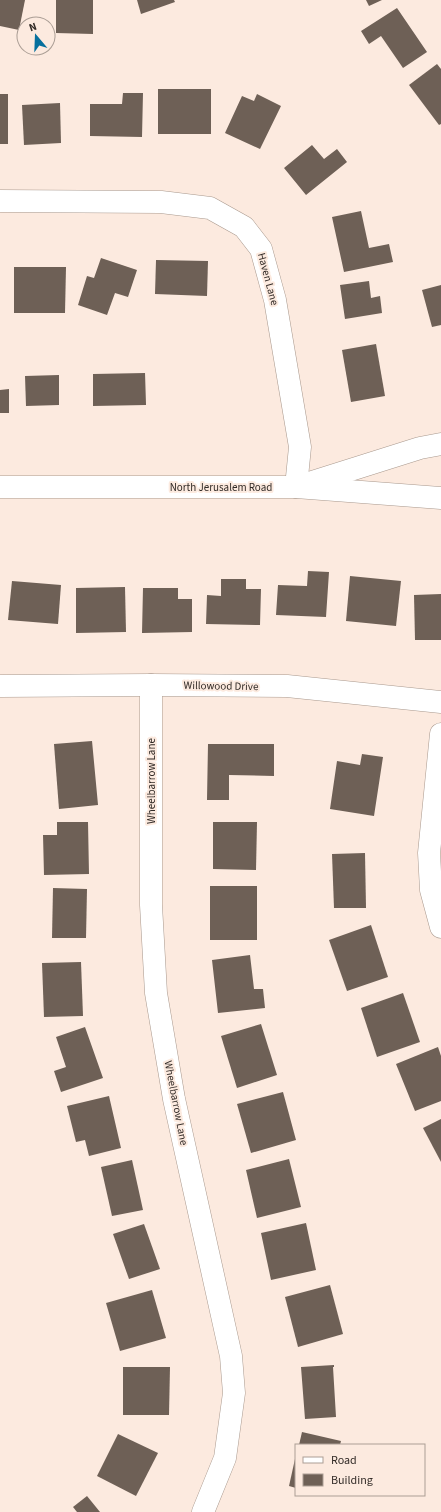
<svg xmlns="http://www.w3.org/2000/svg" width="441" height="1512" font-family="'Source Sans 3',sans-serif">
<rect width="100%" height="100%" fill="#fceadf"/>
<g fill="#6e6056">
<polygon points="0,0 25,0 19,30 0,26"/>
<polygon points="56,0 93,0 93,34 56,33"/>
<polygon points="137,0 174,0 175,2 141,14"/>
<polygon points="366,0 382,0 369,6"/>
<polygon points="397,8 427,52 403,68 381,36 369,44 361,31"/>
<polygon points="437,64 441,69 441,124 439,125 409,85"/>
<rect x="158" y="89" width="53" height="45"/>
<polygon points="123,93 143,93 142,137 90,136 90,104 122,104"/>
<rect x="0" y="94" width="8" height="50"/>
<polygon points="257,94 281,106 260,149 225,133 242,96 254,101"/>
<polygon points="60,103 61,143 24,145 22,105"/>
<polygon points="312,145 324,159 337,149 347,162 306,195 284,168"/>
<polygon points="361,211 369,248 389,244 393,262 344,272 332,217"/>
<polygon points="101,258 137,270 128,297 115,293 107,315 78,305 87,276 94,278"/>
<polygon points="156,260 208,261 207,296 155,294"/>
<polygon points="14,267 66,267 65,313 14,313"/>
<polygon points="369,281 371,298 380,296 382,313 345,319 340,285"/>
<polygon points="441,285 441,325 432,327 422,290"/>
<polygon points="376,344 385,396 351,402 342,350"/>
<polygon points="145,373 146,405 93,406 93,374"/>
<polygon points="59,375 59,405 26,406 25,376"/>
<polygon points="9,389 9,413 0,413 0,390"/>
<polygon points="308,571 329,572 326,617 276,615 278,585 307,586"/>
<polygon points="350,576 401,581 396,626 346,621"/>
<polygon points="221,579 246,579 246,589 261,589 260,625 206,624 207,595 221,596"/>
<polygon points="12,581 61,585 58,624 8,620"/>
<polygon points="125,587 126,632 76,633 76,588"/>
<polygon points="143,588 178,588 178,599 192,599 192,632 142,633"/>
<polygon points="441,594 441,640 415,640 414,595"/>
<polygon points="92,741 98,805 59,809 54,744"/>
<polygon points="208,744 274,744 274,776 229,775 229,800 207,800"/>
<polygon points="362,754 383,757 374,816 330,809 337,761 360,765"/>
<polygon points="57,822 88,822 89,874 44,875 43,835 57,835"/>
<polygon points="213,822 257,822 256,870 213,869"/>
<polygon points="365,853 366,908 334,908 332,854"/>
<rect x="210" y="886" width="47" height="54"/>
<polygon points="53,888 87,889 86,938 52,938"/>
<polygon points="371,925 388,977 347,991 329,940"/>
<polygon points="250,955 254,989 263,989 265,1008 218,1013 212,960"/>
<polygon points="81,962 83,1016 44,1017 42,963"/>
<polygon points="403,993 420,1042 377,1057 361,1008"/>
<polygon points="261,1024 277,1075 237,1088 221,1036"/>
<polygon points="85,1027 103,1078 61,1092 54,1071 66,1067 56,1037"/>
<polygon points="438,1047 441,1056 441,1101 415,1111 396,1064"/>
<polygon points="283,1092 296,1140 251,1153 237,1104"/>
<polygon points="109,1096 121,1148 89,1156 85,1140 76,1142 67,1106"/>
<polygon points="441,1119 441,1162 423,1128"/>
<polygon points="289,1159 301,1207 257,1218 246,1170"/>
<polygon points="132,1160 143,1210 112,1216 101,1167"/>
<polygon points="306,1223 316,1270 271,1280 261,1233"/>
<polygon points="144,1224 160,1269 129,1279 113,1234"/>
<polygon points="330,1285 343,1334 298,1347 285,1297"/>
<polygon points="152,1290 166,1338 120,1351 106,1303"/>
<polygon points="334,1365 334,1367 333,1367 336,1417 305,1419 301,1367"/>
<polygon points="123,1367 170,1367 169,1415 123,1415"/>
<polygon points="302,1432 341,1441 340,1445 299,1445"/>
<polygon points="118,1434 158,1453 136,1496 97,1476"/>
<polygon points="295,1459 296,1459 296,1488 289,1486"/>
<polygon points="87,1496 100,1512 77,1512 73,1507"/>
</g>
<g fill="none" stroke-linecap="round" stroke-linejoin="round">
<g stroke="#a9998e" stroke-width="23">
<g id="minor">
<polyline points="0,201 161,202 210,208 244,227 261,249 275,300 300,447 296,487"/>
<polyline points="151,685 151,905 156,993 174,1099 231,1356 234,1393 225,1458 203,1512"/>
<polyline points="0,686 151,685 287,686 441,702"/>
<polyline points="441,734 429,853 431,890 441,927"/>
</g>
</g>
<g stroke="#a9998e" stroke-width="23">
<g id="secondary">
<polyline points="306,484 420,448 441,444"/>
<polyline points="0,487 296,487 441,498"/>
</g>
</g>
<use href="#minor" stroke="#fff" stroke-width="22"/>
<use href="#secondary" stroke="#fff" stroke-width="22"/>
</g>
<g text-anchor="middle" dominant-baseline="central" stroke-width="4" stroke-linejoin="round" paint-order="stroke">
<g font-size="11" fill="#322b27" stroke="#fceadf">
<text transform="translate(268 279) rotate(75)">Haven Lane</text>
<text x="221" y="487">North Jerusalem Road</text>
<text transform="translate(221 686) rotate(1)">Willowood Drive</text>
<text transform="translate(151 781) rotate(-90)">Wheelbarrow Lane</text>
<text transform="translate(176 1103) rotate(79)">Wheelbarrow Lane</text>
</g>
</g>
<rect x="295" y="1444" width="130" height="52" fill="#fceadf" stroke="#ab9e95"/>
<rect x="303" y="1457" width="20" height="6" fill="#ffffff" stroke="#ab9e95"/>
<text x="331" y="1464" font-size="12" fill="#322b27">Road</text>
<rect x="303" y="1474" width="20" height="12" fill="#6e6056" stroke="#ab9e95"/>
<text x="331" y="1484" font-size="12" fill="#322b27">Building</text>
<g transform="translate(36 36) rotate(341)"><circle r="19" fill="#fceadf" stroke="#ab9e95"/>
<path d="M0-3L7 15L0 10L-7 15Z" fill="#07709d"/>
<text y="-6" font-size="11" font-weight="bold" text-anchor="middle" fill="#322b27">N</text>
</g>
</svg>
